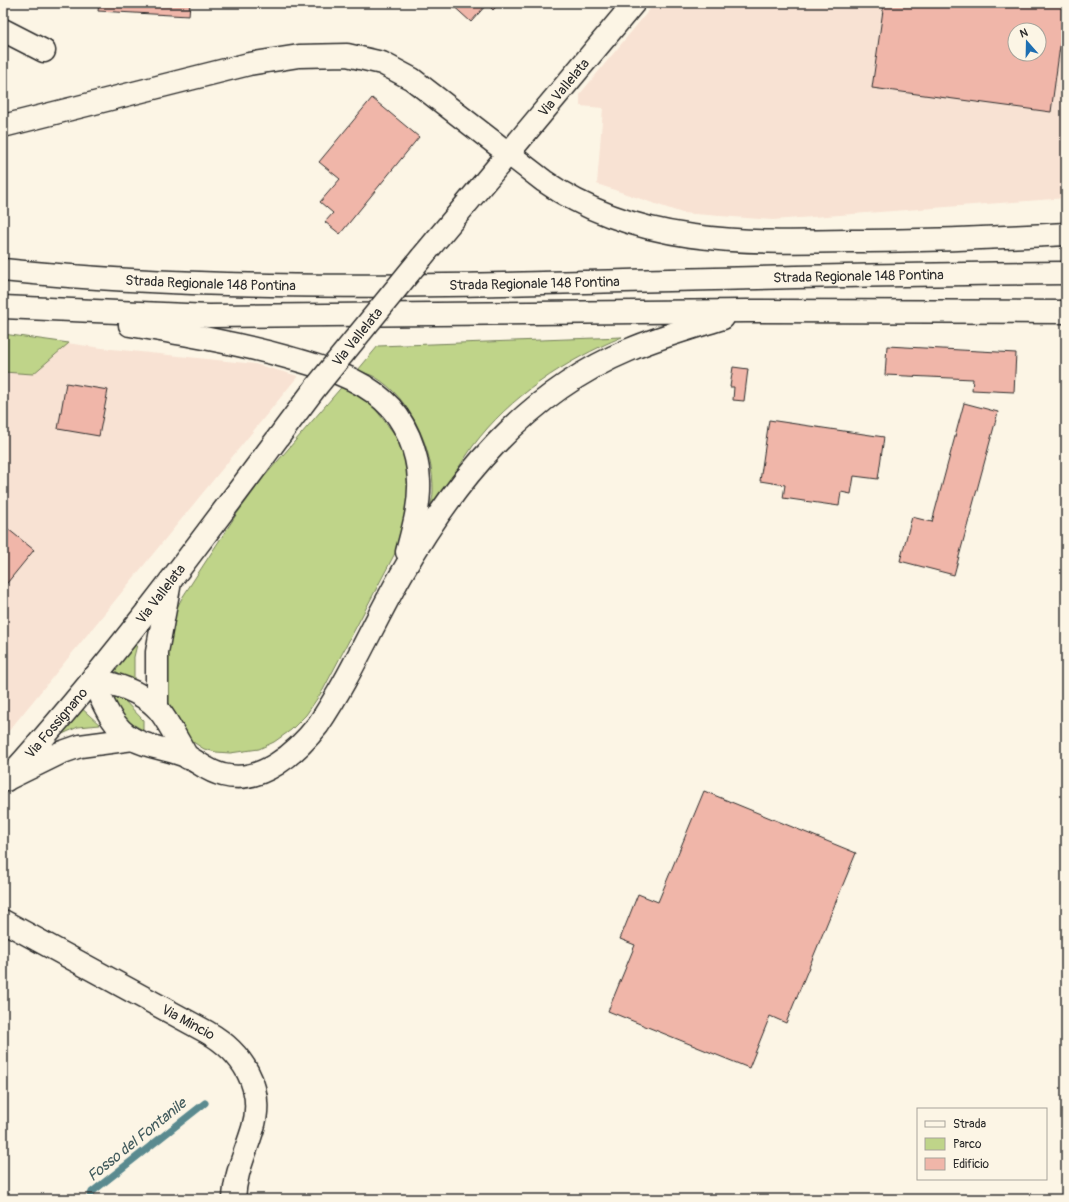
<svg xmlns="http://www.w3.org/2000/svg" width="1069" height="1202" font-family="Pangolin,sans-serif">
<rect width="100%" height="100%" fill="#fcf5e5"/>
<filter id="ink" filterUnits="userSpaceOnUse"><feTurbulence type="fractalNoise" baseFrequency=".025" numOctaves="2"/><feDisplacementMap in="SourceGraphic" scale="8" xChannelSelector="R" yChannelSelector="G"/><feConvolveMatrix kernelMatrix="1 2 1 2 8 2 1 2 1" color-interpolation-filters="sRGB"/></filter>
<g filter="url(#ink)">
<g fill="#f8e2d3" fill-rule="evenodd">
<path d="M655,3H1066V198L773,220L682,213L597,184L603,108L580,106V94ZM1015,30H1039V54H1015Z"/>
<polygon points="3,334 102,348 255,364 298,376 3,738"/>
</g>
<g fill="#bfd489" stroke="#75805a">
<polygon points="3,334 69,343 33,374 3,372"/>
<path d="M622,337C565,361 510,396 473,446C457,469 442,494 427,518C429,510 433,500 433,491C434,451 411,398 375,377C370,374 363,373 358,370L378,346Z"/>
<polygon points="345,383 370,402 396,436 405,451 412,477 403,538 323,690 306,715 291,730 274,742 259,749 230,753 216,752 204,749 190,740 169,712 162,672 173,615 182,598 236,515 264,477"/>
<polygon points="140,632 134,657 134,684 110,667"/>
<polygon points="102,687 121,697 143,720 143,730 124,719"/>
<polygon points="78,705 100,725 78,727 58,736"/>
</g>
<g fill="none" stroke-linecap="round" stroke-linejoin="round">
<polyline stroke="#5a8a8f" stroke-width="7" points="89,1199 92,1192 205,1103"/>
</g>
<g fill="#f0b6a9" stroke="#2b2b2b" fill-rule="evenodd">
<polygon points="99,3 190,3 189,16 98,11"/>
<polygon points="450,3 500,3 493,10 487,4 471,22"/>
<path d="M884,3H1066V24H1063L1051,112L872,88ZM1015,30H1039V54H1015Z"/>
<polygon points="372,98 419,137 340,234 325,222 333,213 320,202 340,179 319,162"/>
<polygon points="887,346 1016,353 1014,392 972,390 973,379 885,375"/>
<polygon points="733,367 748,369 744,401 733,400 734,387 730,387"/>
<polygon points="66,383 108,390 99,436 58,429"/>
<polygon points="964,403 998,412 954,575 900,561 912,517 932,522"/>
<polygon points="769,420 884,437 878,479 854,476 851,494 841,492 839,506 783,498 785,485 760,481"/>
<polygon points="3,525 34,550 3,588"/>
<polygon points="704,791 856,853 786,1023 770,1016 749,1068 608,1011 635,945 620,939 638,894 658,902"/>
</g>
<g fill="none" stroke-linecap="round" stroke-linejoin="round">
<g stroke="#2b2b2b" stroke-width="25">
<g id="minor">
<polyline points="3,30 44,51"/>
<path id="s1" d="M422,257L634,3"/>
<path id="s2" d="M6,780C118,657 216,520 316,387"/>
<path id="s3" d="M3,921L207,1032C242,1052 265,1087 253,1128C246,1152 235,1173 234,1199"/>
</g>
</g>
<g stroke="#2b2b2b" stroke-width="25">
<g id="highway">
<path d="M3,126L249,64L299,56L347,55L382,63L412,79L544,181C635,245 742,243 849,241C921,241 994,238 1066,234"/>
<path id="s4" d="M3,270C196,290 391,287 585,282C745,278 906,274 1066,273"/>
<polyline points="3,307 209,316 747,311 1066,312"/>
<path d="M130,325C184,334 237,343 290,358C322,367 358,377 383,400C405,419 418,452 419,481C420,506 413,529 407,552"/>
<path d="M92,679C102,700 111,727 133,739C149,748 171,749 188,757C200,763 208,772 223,775C261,785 297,752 318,725C350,678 373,624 401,575C455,480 526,393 629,350C659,337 691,328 723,318"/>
<path d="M92,679C115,684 139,690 157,708C166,717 180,745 188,758"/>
<polyline points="157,708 157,652 170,582"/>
<polyline points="7,779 60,753 80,746 133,739"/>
</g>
</g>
<use href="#minor" stroke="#fcf5e5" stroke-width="22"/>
<use href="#highway" stroke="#fcf5e5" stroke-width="22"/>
<g stroke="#2b2b2b" stroke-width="25" stroke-linecap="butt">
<g id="minor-bridge">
<path id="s5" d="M316,387L422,257"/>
</g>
</g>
<use href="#minor-bridge" stroke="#fcf5e5" stroke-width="22"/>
</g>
</g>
<g text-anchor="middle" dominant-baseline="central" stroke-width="3.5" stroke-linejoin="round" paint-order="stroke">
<g font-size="14" fill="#2b2b2b" stroke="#fcf5e5">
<text stroke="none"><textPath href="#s1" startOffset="221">Via Vallelata</textPath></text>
<text stroke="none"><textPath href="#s4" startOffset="856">Strada Regionale 148 Pontina</textPath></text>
<text stroke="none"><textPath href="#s4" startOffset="208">Strada Regionale 148 Pontina</textPath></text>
<text stroke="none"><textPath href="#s4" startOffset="532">Strada Regionale 148 Pontina</textPath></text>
<text stroke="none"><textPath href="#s5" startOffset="65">Via Vallelata</textPath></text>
<text stroke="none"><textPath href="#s2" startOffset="242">Via Vallelata</textPath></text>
<text stroke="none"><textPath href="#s2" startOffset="76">Via Fossignano</textPath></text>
<text stroke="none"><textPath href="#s3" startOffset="211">Via Mincio</textPath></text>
</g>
<g font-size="15" font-style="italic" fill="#425b5d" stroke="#fcf5e5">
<text transform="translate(137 1140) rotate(-39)">Fosso del Fontanile</text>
</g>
</g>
<rect width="1069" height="1202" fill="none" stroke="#fcf5e5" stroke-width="16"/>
<rect x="8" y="8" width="1053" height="1186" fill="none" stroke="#2b2b2b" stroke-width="1.5" filter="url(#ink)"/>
<rect x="917" y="1108" width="130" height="72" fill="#fcf5e5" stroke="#a8a49b"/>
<rect x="925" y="1121" width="20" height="6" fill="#fcf5e5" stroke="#a8a49b"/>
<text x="953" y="1128" font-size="12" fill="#2b2b2b">Strada</text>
<rect x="925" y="1138" width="20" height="12" fill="#bfd489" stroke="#a8a49b"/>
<text x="953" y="1148" font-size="12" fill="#2b2b2b">Parco</text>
<rect x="925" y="1158" width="20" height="12" fill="#f0b6a9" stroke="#a8a49b"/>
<text x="953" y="1168" font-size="12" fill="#2b2b2b">Edificio</text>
<g transform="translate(1027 42) rotate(340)"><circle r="19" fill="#fcf5e5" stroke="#a8a49b"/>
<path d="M0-3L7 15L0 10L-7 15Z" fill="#1f6fb2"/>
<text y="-6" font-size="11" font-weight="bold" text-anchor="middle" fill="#2b2b2b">N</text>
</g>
</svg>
